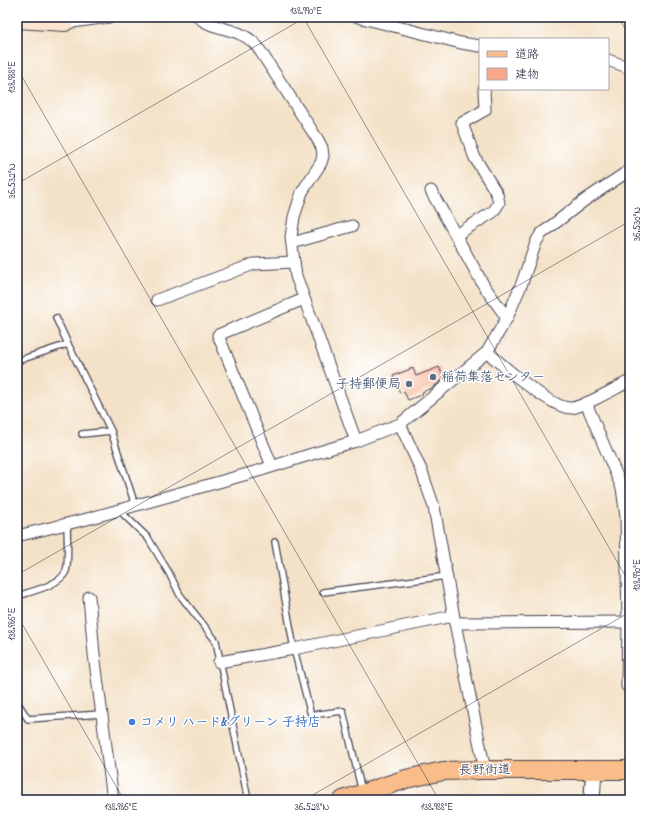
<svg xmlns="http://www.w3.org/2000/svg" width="647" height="817" font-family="'Indie Flower','Klee One',sans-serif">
<rect width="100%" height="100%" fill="#fff"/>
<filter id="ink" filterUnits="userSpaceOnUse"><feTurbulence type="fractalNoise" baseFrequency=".025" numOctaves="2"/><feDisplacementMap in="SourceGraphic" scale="8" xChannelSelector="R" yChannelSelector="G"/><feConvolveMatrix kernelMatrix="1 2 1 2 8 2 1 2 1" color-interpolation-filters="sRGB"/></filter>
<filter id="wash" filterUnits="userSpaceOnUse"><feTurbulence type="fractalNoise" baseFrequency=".012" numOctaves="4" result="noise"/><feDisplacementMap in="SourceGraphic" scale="16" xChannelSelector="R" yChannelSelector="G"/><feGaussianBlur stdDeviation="0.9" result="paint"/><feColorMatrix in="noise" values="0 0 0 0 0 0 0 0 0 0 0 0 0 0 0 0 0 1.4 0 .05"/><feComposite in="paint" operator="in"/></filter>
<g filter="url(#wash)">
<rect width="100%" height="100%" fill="#f4e2c8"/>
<g id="blocks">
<polygon fill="#f7a889" points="439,367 444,379 432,388 422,392 423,394 408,400 404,392 400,393 393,376 413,368 416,376"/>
</g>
</g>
<g filter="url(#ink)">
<use href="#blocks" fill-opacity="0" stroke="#423f50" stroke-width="1"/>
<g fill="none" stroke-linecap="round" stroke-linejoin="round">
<g stroke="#423f50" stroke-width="8">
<g id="lane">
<polyline points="68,344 111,431 82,434"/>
<polyline points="17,361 68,344 56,318"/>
<polyline points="111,431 135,505"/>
<polyline points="119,510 148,538 169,573 180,595 216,641 248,800"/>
<polyline points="275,542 294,649 311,715 343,711 362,792"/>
<polyline points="323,592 447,576"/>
<path d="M17,596C30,592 61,585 66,571C69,563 67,533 67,523"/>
<polyline points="17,702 28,719 101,714"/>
<polyline points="587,800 589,772"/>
</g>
</g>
<g stroke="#423f50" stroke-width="13">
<g id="street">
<path d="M198,17C216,32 239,26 257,46L318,140L322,148L323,156L321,163L302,192L294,217L291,237L294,262L296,276L356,441"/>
<polyline points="358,17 461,43 480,46"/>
<polyline points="65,23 109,17"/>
<polyline points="608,60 630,68"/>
<polyline points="431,191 484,286 507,318"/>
<polyline points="456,235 493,212 499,203 497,194 475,158 462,123 485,110 484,89 485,89"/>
<polyline points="292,243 352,226"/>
<polyline points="157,300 254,264 294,262"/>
<path d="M487,352C502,365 553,409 571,408C584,407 617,387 630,381"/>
<polyline points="586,403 622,488 626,517 628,622 627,686 630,687"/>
<polyline points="400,424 422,472 434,507 455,623 485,770"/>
<polyline points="272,466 218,335 304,299"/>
<polyline points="17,536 87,519 258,471 312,454 356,441 400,424 487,352 507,318 522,283 536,242 541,234 585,200 630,170"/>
<polyline points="89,597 94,654 113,800"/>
<polyline points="455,623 630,622"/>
<polyline points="219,662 294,649 453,616"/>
<polyline points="594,800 596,770"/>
</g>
</g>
<g stroke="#423f50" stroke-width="18">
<polyline id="secondary" points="17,20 65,23"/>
</g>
<g stroke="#423f50" stroke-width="20">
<polyline id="primary" points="343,800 406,779 443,771 485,770 630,770"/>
</g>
<use href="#lane" stroke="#fff" stroke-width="5.5"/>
<use href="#street" stroke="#fff" stroke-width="11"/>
<use href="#secondary" stroke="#fce5d0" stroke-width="16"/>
<use href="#primary" stroke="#f8bd89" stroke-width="18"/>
</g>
</g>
<path fill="none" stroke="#22223b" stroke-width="1" stroke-opacity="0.45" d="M303,17L630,584M618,17L630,37M17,68L439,800M17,184L306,17M17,575L630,221M17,615L124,800M304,800L630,612"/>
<g fill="#5c6f8a" stroke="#fff" stroke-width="1.5">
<circle cx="433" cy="377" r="4"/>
<circle cx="409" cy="384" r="4"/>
</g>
<circle fill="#3f7fe0" stroke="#fff" stroke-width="1.5" cx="132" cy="722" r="4"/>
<g text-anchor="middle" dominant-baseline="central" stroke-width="3" stroke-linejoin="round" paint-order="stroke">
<g font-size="13" font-weight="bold" fill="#4e5e75" stroke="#fff" text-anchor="start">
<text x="441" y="377">稲荷集落センター</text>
<text x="401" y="384" text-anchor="end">子持郵便局</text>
</g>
<g font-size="13" font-weight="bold" fill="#366cbe" stroke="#fff" text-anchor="start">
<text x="140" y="722">コメリ ハード&amp;グリーン 子持店</text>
</g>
<g font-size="13" fill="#22223b" stroke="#fff">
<text transform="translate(485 770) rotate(-1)">長野街道</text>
</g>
</g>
<rect width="647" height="817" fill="none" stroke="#fff" stroke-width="44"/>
<rect x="479" y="38" width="130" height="52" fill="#ffffff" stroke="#a7a7b1"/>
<rect x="487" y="51" width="20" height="6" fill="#f8bd89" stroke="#a7a7b1"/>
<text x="515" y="58" font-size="12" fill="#22223b">道路</text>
<rect x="487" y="68" width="20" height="12" fill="#f7a889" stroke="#a7a7b1"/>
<text x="515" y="78" font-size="12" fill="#22223b">建物</text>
<rect x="22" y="22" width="603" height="773" fill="none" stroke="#22223b" stroke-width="1.5"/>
<g font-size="10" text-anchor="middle" fill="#22223b">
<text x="306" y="14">138.990°E</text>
<text transform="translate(11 77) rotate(-90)" y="4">138.988°E</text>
<text transform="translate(11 181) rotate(-90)" y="4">36.532°N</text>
<text transform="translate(636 224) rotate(-90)" y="4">36.530°N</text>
<text transform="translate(636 575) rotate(-90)" y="4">138.990°E</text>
<text transform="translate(11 624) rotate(-90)" y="4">138.986°E</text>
<text x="121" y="810">138.986°E</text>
<text x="312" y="810">36.528°N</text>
<text x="437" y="810">138.988°E</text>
</g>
</svg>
